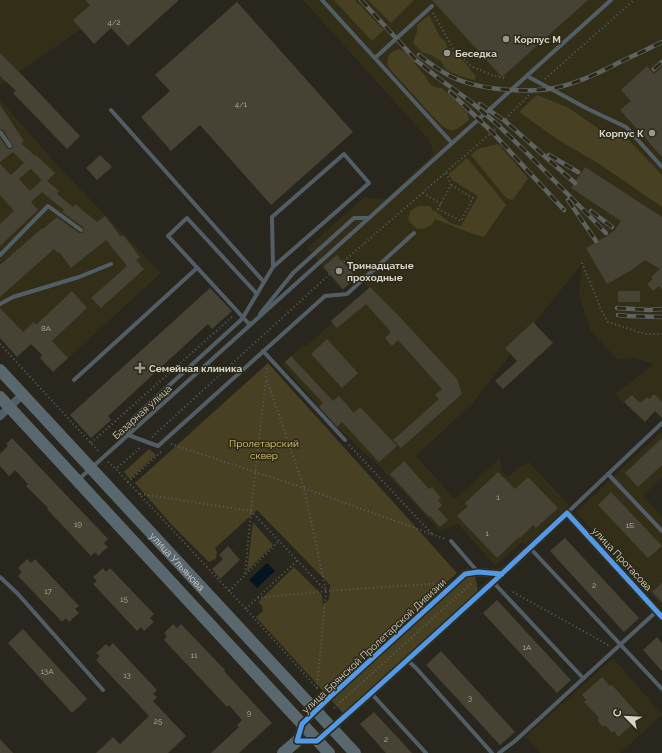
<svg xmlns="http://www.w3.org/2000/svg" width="662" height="753" font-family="Raleway,sans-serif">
<rect width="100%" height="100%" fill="#28261d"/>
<g fill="#322e18">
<polygon points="0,0 123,0 0,85"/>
<polygon points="303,0 662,0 662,405 654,394 649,399 647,397 640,403 632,395 625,402 623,403 615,394 654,364 634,358 618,360 591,332 579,296 582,263 472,404 416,456 455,499 500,458 501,471 508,477 521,466 529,462 569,505 526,544 521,543 495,566 458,524 440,531 381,468 337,427 319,407 282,364 303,345 305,347 332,323 331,321 369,288 358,277 343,291 307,248 364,197 386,199 433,154 430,141"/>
<polygon points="0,100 60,168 161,273 53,372 40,358 42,355 31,344 17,357 0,338"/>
<polygon points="662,431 662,477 643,496 662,516 662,606 576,512"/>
<polygon points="613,658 662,714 662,715 620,753 540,753 525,737"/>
</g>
<g fill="#474023">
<polygon points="334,0 355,0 384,30 373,40 369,38"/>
<polygon points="368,0 414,0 391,23"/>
<path d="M429,15L440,37L446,42L447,48C459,54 468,66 476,77L474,80L460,76L446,70L441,61L431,55L423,53L413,43L417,32V25Z"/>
<path d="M399,49L407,53L414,61L415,64L425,76L430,84L435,87L442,88L467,112L469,120C456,130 453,136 438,122L389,68C385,58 389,52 399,49Z"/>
<polygon points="537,95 569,108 599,129 611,140 621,132 662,175 662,207 601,165 560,141 519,112"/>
<polygon points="498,144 528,178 515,197 512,200 506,198 471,155 478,149"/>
<path d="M467,158L499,196L506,205L484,237L473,234L435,219C432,227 425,229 417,229L408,220L410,211L418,206H430L433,211L434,210L450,223L461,226L478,196L452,180L449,174Z"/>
<polygon points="268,363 457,573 325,693 256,617 263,611 262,606 258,602 294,567 322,595 323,605 329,599 330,585 257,510 215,548 217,552 216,559 209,562 171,524 135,483"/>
<polygon points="149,449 156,455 130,479 124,472"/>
<polygon points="253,522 273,545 247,571"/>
<polygon points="475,575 478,591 343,713 331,700 467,577"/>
</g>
<polygon fill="#041421" points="267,563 275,571 257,588 249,580"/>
<g fill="#464234" fill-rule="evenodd">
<polygon points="85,0 179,0 128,46 111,28 94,44 73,20 90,5"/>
<polygon points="432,0 588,0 502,77"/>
<polygon points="237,2 353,132 271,205 200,125 171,151 141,117 170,91 155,75"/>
<circle cx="447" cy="53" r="5.5"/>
<polygon points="0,53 27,80 80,136 67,149 13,93 16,91 0,76"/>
<polygon points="647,66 654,74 662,67 662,157 620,110 631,101 621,90"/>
<path d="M0,105L24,141L21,143L35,156L36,155L55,173L47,181L59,191L57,194L73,207L75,204L97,222L105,216L121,237L123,235L140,257L136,260L144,269L101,308L91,298L127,266L106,240L71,268L59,252L58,253L54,249L0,297V265L42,228L43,229L57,217L79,233H83L84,230L83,227L62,212L64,210L42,192L31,202L38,210L0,246V224L14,211L0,195V164L11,175L24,163L13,152L0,162V138L8,149H12L13,146L3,130L0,129ZM31,169L42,180L30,191L19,179Z"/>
<polygon points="100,155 112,167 97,180 86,168"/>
<polygon points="585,167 662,217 662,289 659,286 653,291 647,284 653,279 651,277 660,269 645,260 630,271 607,284 586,248 607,236 615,230 621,221 571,188"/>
<polygon points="337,255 356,277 343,289 323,267"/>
<polygon points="370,287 398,315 457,379 462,394 401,448 393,440 439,399 435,395 442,389 398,340 392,346 385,338 391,332 366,304 337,328 331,321"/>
<polygon points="210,288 232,311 212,329 208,324 108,416 111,420 91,438 70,415"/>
<polygon points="72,291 87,308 52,341 68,358 53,372 40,358 42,355 31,344 17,357 0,338 0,308 23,332 34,322 36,325"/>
<rect x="618" y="291" width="22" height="11"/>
<polygon points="533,322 553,343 503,389 495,381 517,361 505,348"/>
<polygon points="327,339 358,373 342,388 311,354"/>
<polygon points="291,356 333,401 339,396 354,413 360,407 397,446 379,462 342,422 337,427 319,407 323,403 285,362"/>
<polygon points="654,394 662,402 662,418 655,411 645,422 624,402 632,395 640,403 647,397 649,399"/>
<polygon points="12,438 108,539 104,543 108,547 98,556 95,552 91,556 47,509 48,508 26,486 28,484 15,470 9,476 0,466 0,454 8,446 6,444"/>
<polygon points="662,438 662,465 638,487 625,473"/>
<polygon points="404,461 429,489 432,487 441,498 438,500 442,505 438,509 448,520 440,527 430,516 429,517 390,474"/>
<polygon points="498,472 515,489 528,477 558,508 536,528 533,525 520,538 519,537 497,558 457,516 468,506 465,503"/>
<polygon points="611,492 662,546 648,558 598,505"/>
<polygon points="565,538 639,618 624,632 550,551"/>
<polygon points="228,546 240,560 220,579 212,569 223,559 219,555"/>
<polygon points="27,559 31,563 35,559 79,606 75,609 79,613 69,622 66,618 62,622 18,576 22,572 18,568"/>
<polygon points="103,568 106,572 110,568 154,614 150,618 154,622 144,631 141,627 137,631 93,584 97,581 93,577"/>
<polygon points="662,583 662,602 652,592"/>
<polygon points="497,600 571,680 557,693 483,613"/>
<polygon points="173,624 177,628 181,624 225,670 224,671 272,723 239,753 211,753 239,727 237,725 242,720 229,705 227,707 164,640 167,636 164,633"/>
<polygon points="23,629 87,699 72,713 8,643"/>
<polygon points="657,637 662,643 662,671 643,650"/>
<polygon points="113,643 157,690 153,694 157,697 153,701 186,736 168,753 96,753 113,737 120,744 149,716 96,660 100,656 96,653 106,644 109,647"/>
<polygon points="441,651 515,732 500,745 426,665"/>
<polygon points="602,677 610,686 612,685 638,714 637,716 639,719 618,737 614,731 612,733 605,725 603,727 597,720 599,718 584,702 586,700 582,695"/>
<polygon points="374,712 412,753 386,753 360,724"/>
<polygon points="0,739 13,753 0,753"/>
</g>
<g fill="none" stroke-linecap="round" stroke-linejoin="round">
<g stroke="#596061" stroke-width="2" stroke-dasharray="1 3" stroke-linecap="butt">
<polyline points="433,13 453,48 471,66 492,75 504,78"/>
<polyline points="545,79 634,0"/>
<polyline points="446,173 451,185 438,209 461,221 473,198 451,185"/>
<polyline points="423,193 441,204"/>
<polyline points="582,263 595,294 601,310 608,322 645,334 662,334"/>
<polyline points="0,344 100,453"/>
<polyline points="152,437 343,262 499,126 505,121 510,114 536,88"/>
<polyline points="91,443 233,316"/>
<polyline points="171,444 304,488 445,539"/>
<polyline points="349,445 432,534"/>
<polyline points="161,452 128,482 246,609 317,688 326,591 304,488 266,377 267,366"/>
<polyline points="108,462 116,469"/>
<polyline points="128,482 116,469 141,447"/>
<polyline points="140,494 251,511 325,590"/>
<polyline points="246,574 279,541"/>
<polyline points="229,591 245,575 251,511 266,379"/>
<polyline points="513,592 610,646"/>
<polyline points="258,597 297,561"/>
<polyline points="246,609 257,598 326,591 442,583"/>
<polyline points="334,708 473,582"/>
</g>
<g stroke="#525e65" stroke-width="4">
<polyline points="322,0 452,143"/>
<polyline points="375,58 432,6"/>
<polyline points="527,76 588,109 626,127 662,167"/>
<polyline points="111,110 264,282"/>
<polyline points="0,132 10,146"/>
<polyline points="0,255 48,206 81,230"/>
<polyline points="273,267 369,183 344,154 272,217 273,267 242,319 129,422 128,435 158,446 325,296 347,294 414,233"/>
<polyline points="0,304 13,297 79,277 111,264"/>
<polyline points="260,314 293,273 354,218 368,218"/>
<polyline points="251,323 250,325 168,236 187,218 257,294"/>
<polyline points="263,351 345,440"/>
<polyline points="74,380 197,268"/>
<polyline points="608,474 662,531"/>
<polyline points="78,480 611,0"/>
<polyline points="567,513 662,423"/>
<polyline points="451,541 477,571"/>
<polyline points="530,548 662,689"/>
<polyline points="0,577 18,594 103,690"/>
<polyline points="493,582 583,678"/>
<polyline points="407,660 416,668 492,753"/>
<polyline points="371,693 426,753"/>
<polyline points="499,753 515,741 657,611"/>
</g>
<g stroke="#525e65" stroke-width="8">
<polyline points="0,416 22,395"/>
<path d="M502,574L478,572L465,574L331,696L302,724L297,741H317L371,693L493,582C518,559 542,536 567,513L662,617"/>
</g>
<g stroke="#59676f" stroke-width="12">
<path id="s1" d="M0,370L355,753"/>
<polyline points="0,397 329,753"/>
<polyline points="283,753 297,741"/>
</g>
<g stroke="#5e6261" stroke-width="4.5">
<g id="rail">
<polyline points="361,0 416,60 438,78 470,101 497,124 528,154 606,233"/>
<path d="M419,55C429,63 440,71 452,77C478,90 531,94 559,87C580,82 599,73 618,63C633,56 648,49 662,42"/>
<polyline points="654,69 662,62"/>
<polyline points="450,92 492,132 564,210"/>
<polyline points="480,104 505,121 575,183"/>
<polyline points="549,155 578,172"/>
<polyline points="568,200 596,241"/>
<polyline points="591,211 612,227"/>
<polyline points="617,308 649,310 662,309"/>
<polyline points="618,315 628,316 662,317"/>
</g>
</g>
<use href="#rail" stroke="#2d2918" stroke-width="3" stroke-dasharray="9" stroke-linecap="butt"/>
<g stroke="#2d2918" stroke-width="8">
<path id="cycleway" d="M502,574L478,572L465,574L331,696L302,724L297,741H317L371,693L493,582C518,559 542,536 567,513L662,617"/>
</g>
<use href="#cycleway" stroke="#5399e6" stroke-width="5"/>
</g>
<g fill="#9a978d" stroke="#2d2918" stroke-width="1.5">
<circle cx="506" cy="39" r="4"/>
<circle cx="447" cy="53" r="4"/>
<circle cx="652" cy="133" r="4"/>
<circle cx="339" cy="271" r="4"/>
<path d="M138 362h4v4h4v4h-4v4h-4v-4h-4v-4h4z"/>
</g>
<g text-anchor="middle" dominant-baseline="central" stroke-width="3" stroke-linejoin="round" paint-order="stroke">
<g font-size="8" fill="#b3b0a4">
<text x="114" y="22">4/2</text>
<text x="241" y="104">4/1</text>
<text x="46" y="328">8А</text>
<text x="498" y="497">1</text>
<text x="78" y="524">19</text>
<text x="630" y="525">1Б</text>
<text x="487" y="533">1</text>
<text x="594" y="585">2</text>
<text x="48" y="591">17</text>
<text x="124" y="599">15</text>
<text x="527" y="647">1А</text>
<text x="194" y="655">11</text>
<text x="47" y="671">13А</text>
<text x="127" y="675">13</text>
<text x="470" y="698">3</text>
<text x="249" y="713">9</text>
<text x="158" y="721">25</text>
<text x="386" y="739">2</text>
</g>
<g font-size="10" font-weight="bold" fill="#d7d4ca" stroke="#2d2918" text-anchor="start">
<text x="514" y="39">Корпус М</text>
<text x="455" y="53">Беседка</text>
<text x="644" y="133" text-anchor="end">Корпус К</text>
<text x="347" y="265">Тринадцатые<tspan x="347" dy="12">проходные</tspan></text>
<text x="149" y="368">Семейная клиника</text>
</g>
<g font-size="10" fill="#d7d4ca" stroke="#2d2918">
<text transform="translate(142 412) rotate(-42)">Базарная улица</text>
<text transform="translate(622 559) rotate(47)">улица Протасова</text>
<text stroke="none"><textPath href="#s1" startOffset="261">улица Ульянова</textPath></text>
<text transform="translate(374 646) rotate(-43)">улица Брянской Пролетарской Дивизии</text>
</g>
<g font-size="10" fill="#e2cf7c" stroke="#2d2918">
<text x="264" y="443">Пролетарский<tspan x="264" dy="12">сквер</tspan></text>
</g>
</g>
<g transform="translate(626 717) rotate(294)" stroke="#2d2918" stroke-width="3" paint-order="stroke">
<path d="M0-3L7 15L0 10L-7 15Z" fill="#d7d4ca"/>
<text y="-6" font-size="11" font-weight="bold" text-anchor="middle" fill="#d7d4ca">С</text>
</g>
</svg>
